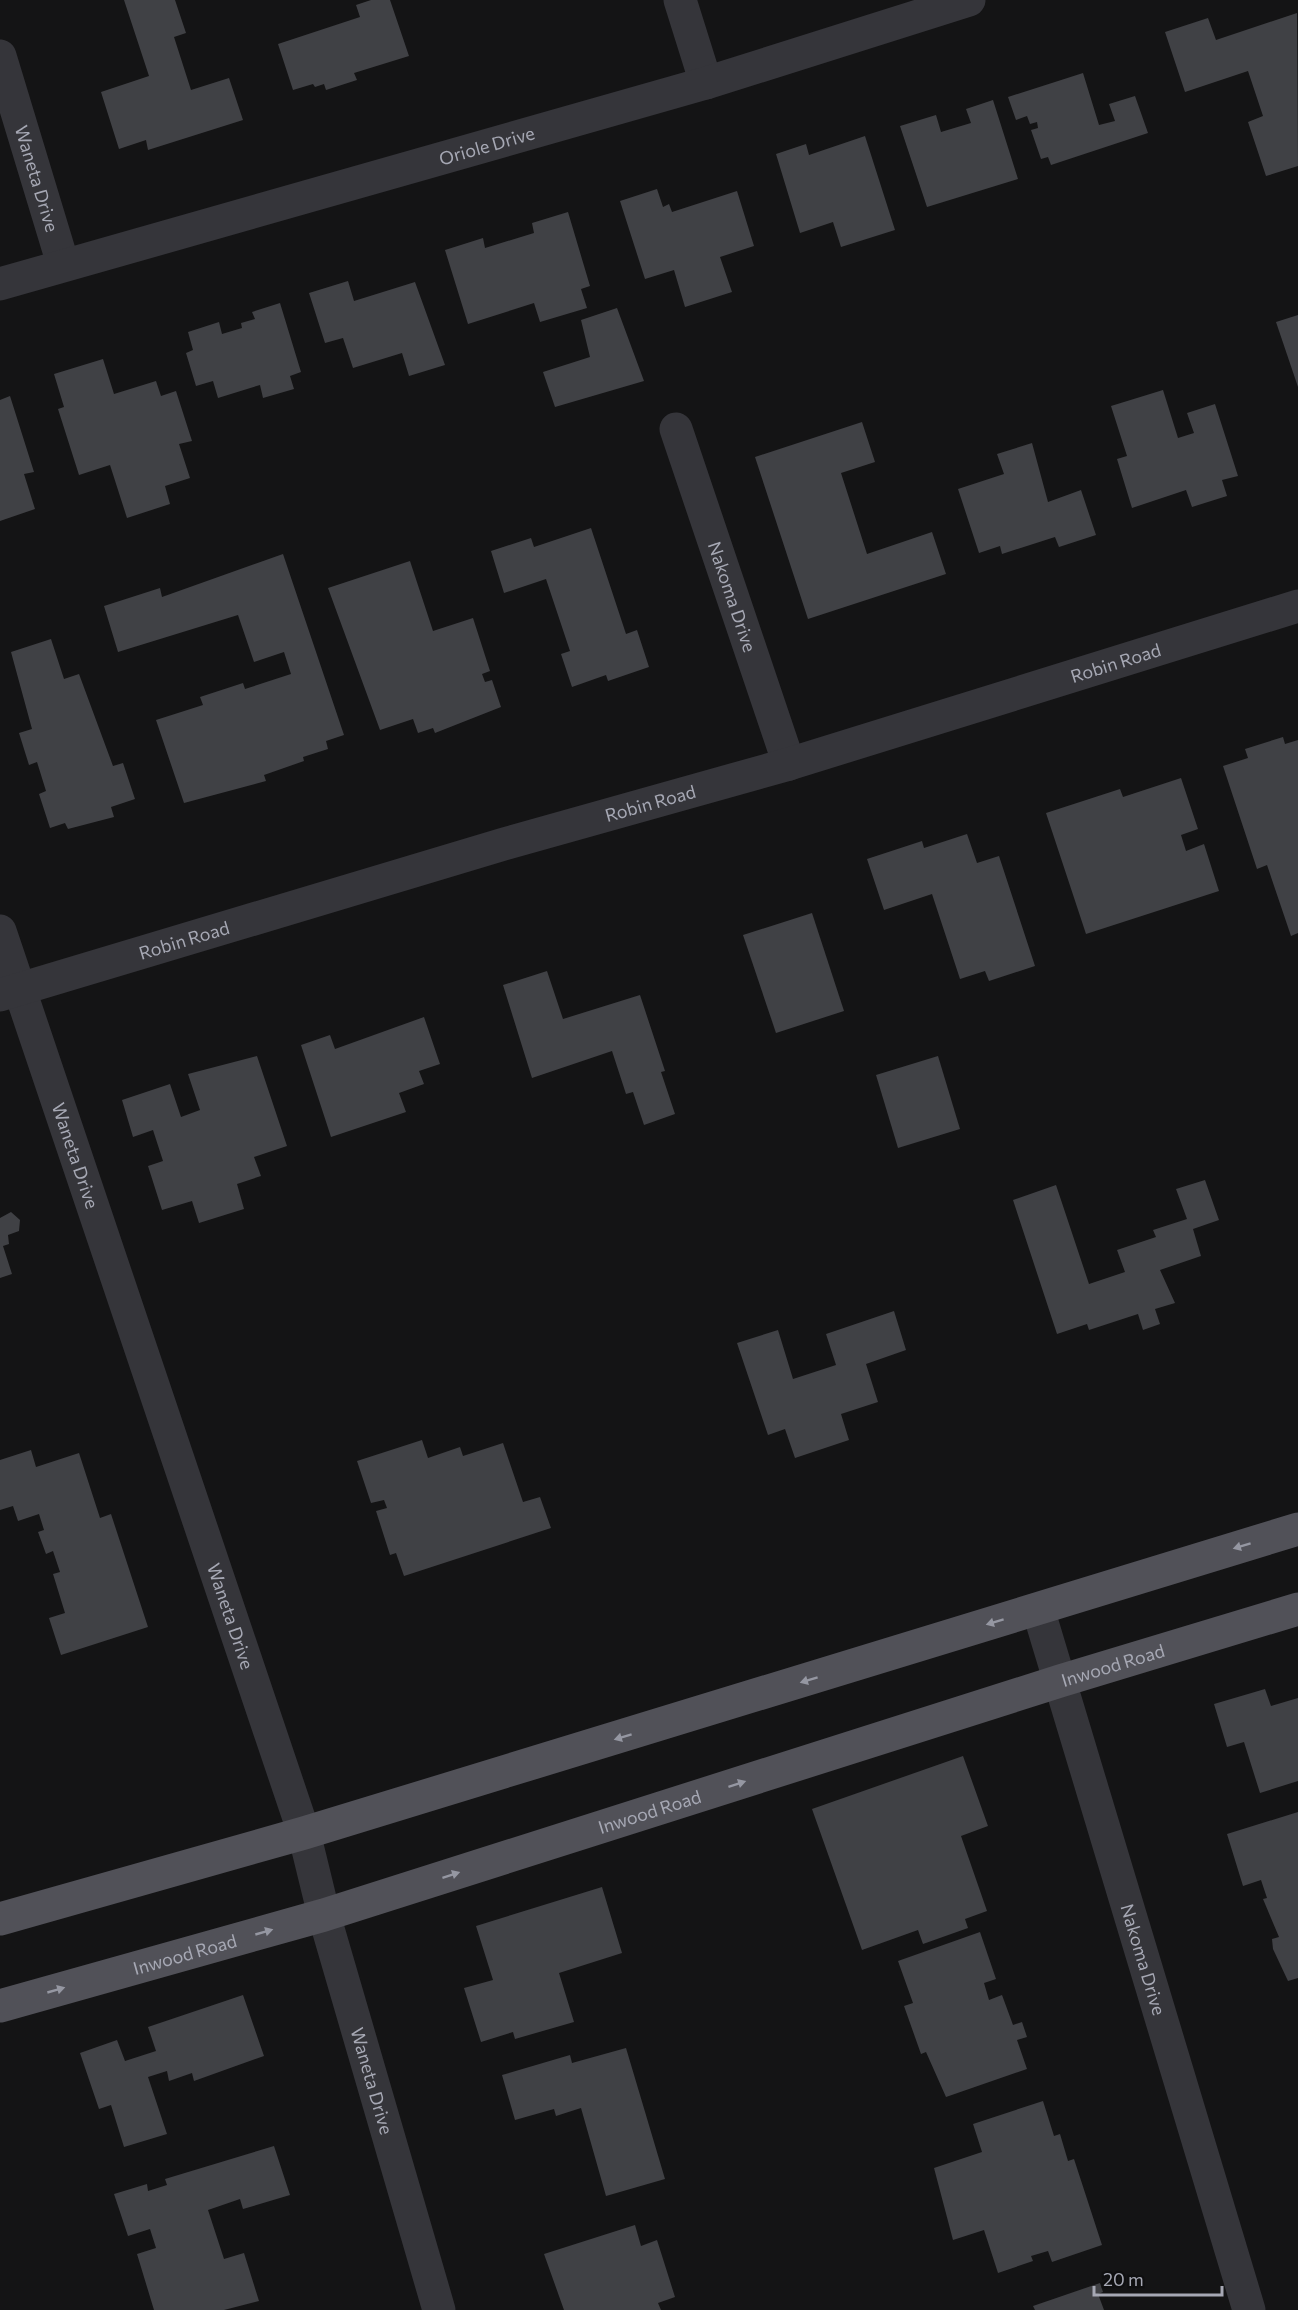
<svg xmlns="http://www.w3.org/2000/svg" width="1298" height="2310" font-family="Commissioner,sans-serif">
<rect width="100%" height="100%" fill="#141415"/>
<g fill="#404145">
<polygon points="124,0 175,0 186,33 174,37 191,90 229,78 243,120 148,150 146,140 119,149 101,92 149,76"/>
<polygon points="371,0 390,0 409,56 354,73 357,80 326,90 324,84 315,87 313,84 293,90 278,44 360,17 356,5"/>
<polygon points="1297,13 1298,166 1266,176 1248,122 1263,116 1248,71 1185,92 1165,32 1208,18 1216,40"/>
<polygon points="1083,73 1099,125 1115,121 1109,104 1135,96 1148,133 1051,165 1048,157 1041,159 1031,130 1038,128 1037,122 1030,124 1027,116 1016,120 1008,97"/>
<polygon points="993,100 1018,179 927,207 900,126 936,115 941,132 971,123 966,109"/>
<polygon points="865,136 895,230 841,247 833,222 800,233 776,154 806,144 809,155"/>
<polygon points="657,189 663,207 669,204 672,212 737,191 754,246 720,257 732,292 685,307 674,270 645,279 620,201"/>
<polygon points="568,212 590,286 581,289 587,308 540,322 534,303 468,324 445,250 483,238 485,248 534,233 532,223"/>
<polygon points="348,281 354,301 415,282 445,365 409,376 402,353 353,368 343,338 325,343 309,293"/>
<polygon points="280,303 301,372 290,376 294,389 263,398 260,385 218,398 213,381 196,386 186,353 193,350 188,332 219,322 222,334 242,328 241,323 255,319 252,312"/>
<polygon points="617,308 644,381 555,407 543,372 590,357 581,320"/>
<polygon points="1298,315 1298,387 1276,322"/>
<polygon points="103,359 114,394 156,381 161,396 176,391 192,441 179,444 190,478 165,486 170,504 127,518 110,465 79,475 58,409 64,407 54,374"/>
<polygon points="1163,390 1178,438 1194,433 1187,413 1215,404 1238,476 1222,480 1227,496 1192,507 1186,490 1132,508 1117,459 1127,456 1111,406"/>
<polygon points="10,396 34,472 24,474 35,509 0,521 0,400"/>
<polygon points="862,422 875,462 841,473 867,554 932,532 946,574 808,619 755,457"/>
<polygon points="1032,443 1048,502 1081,490 1096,535 1059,547 1055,537 1002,554 1000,546 979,553 958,489 1004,474 997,454"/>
<polygon points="591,528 626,634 637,630 649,667 608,681 606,675 572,687 561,654 570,651 546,579 504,593 491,551 531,538 534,547"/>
<polygon points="283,554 344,735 326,741 328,749 303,757 304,761 264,775 266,781 184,803 156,720 203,705 200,697 243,683 245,689 291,674 284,652 254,662 238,615 118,652 104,606 160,588 162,597"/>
<polygon points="410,561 433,631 473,618 490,671 482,674 485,682 492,680 501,707 435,733 433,728 418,733 413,719 380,730 328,588"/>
<polygon points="51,639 64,679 79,674 113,766 123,763 135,799 111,807 114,817 68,829 65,823 50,828 39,794 46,791 37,762 29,765 19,733 32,729 11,652"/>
<polygon points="1283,737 1285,744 1298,740 1298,933 1291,936 1267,865 1257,869 1223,766 1248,758 1245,749"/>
<polygon points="1181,778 1198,829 1181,835 1186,851 1204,844 1219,891 1086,934 1046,813 1120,789 1123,797"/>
<polygon points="967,834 977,863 999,856 1035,966 989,981 985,971 960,979 932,894 884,910 867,859 922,841 924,848"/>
<polygon points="812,913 844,1011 776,1033 743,935"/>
<polygon points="547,971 563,1019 640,995 665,1071 661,1072 675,1114 644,1125 633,1092 626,1094 612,1051 532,1078 503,985"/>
<polygon points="424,1017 440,1064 419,1071 424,1084 399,1093 406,1112 331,1137 301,1045 330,1035 335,1049"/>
<polygon points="257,1056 287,1146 254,1157 261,1176 237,1184 244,1209 199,1223 192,1201 162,1210 148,1166 163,1161 153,1130 133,1137 122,1100 170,1084 181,1117 200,1110 188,1074"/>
<polygon points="938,1056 960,1129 898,1148 876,1075"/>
<polygon points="1205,1180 1219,1220 1193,1229 1201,1256 1160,1270 1175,1303 1155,1309 1160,1324 1143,1330 1138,1314 1089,1330 1087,1324 1057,1334 1013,1200 1056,1185 1089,1284 1125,1272 1117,1250 1156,1237 1153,1230 1187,1219 1176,1189"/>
<polygon points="11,1212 20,1220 19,1231 8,1235 9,1244 3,1246 12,1274 0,1278 0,1218"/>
<polygon points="894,1311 906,1350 866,1364 878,1402 841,1414 849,1440 795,1458 785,1429 768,1435 737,1343 778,1330 793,1379 836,1365 826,1334"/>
<polygon points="422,1440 428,1458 460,1447 463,1456 503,1443 523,1502 540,1497 551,1528 404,1576 396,1553 390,1555 376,1511 387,1508 384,1500 371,1503 357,1461"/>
<polygon points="31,1450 36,1467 79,1453 100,1518 111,1514 148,1627 61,1655 49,1618 65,1613 53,1574 60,1572 53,1551 46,1554 38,1532 44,1530 39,1514 18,1521 13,1506 0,1510 0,1460"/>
<polygon points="1265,1689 1271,1706 1298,1698 1298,1781 1260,1793 1244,1742 1227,1747 1214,1704"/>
<polygon points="963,1756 988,1826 961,1836 987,1911 965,1919 968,1928 923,1944 918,1930 862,1950 812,1809"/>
<polygon points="1298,1812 1298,1978 1288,1981 1273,1949 1272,1939 1279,1937 1263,1899 1267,1898 1261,1880 1243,1886 1227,1834"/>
<polygon points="602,1887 622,1953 559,1973 574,2022 515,2039 513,2032 481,2042 464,1988 493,1980 476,1926"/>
<polygon points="980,1932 996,1979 984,1983 989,2000 1002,1995 1013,2025 1022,2022 1027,2037 1017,2040 1027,2069 946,2097 926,2052 921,2054 904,2006 913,2003 898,1961"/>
<polygon points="243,1995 264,2056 194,2081 192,2073 169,2081 167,2071 148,2077 167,2134 124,2147 111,2105 99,2109 80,2053 117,2040 125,2061 156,2051 148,2027"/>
<polygon points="626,2048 665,2179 606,2196 581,2108 556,2116 554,2109 515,2120 502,2075 570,2055 572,2063"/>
<polygon points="1043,2101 1054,2136 1060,2134 1068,2161 1074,2159 1102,2245 1052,2262 1048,2251 1031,2256 1033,2261 998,2273 984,2230 953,2240 934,2168 982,2152 973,2124"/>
<polygon points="274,2146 290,2195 243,2209 240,2199 208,2210 224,2259 244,2253 259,2301 224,2310 154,2310 137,2254 156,2248 150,2229 128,2236 114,2194 147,2184 148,2191 167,2185 165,2179"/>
<polygon points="635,2225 641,2246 657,2240 675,2297 658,2303 661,2310 564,2310 544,2254"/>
<polygon points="1100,2283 1103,2292 1098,2294 1104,2310 1035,2310 1033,2306"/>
</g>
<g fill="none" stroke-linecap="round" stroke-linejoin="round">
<g stroke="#35353a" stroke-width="33">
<polyline points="680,0 706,83"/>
<path id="s1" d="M0,56L63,264"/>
<path id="s2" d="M0,284L706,83L969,0"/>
<path id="s3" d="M676,429L789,764"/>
<path id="s4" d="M0,931L304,1833L324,1915L439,2310"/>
<path id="s5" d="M0,995L504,844L789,764L1298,606"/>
<path id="s6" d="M1038,1609L1249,2310"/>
</g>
<g stroke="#515158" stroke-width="33">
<polyline points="0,1919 304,1833 1298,1529"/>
<path id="s7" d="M0,2006L324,1915L1060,1681L1298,1609"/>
</g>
</g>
<defs><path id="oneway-solid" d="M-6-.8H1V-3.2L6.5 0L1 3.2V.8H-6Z" transform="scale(1.5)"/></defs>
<g fill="#9597a2">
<use href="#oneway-solid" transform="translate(1242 1546) rotate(163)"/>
<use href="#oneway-solid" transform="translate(995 1622) rotate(163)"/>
<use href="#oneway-solid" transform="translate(809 1680) rotate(163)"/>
<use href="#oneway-solid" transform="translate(623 1737) rotate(163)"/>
<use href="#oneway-solid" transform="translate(737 1784) rotate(-18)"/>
<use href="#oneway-solid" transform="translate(451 1875) rotate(-18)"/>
<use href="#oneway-solid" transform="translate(264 1932) rotate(-16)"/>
<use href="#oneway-solid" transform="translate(56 1990) rotate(-16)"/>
</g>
<g text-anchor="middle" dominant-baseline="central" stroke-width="4.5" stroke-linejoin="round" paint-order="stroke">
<g font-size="18" fill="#a6a8b4" stroke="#0f0f10">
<text stroke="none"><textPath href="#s2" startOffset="506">Oriole Drive</textPath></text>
<text stroke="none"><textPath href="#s1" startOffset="128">Waneta Drive</textPath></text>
<text stroke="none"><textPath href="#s3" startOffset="177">Nakoma Drive</textPath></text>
<text stroke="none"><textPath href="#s5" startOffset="1164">Robin Road</textPath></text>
<text stroke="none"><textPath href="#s5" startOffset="678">Robin Road</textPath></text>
<text stroke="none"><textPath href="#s5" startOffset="192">Robin Road</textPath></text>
<text stroke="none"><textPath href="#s4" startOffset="237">Waneta Drive</textPath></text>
<text stroke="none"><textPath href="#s4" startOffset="723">Waneta Drive</textPath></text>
<text stroke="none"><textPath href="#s7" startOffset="1164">Inwood Road</textPath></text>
<text stroke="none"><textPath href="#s7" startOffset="678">Inwood Road</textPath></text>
<text stroke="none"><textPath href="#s7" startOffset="192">Inwood Road</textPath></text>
<text stroke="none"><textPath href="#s6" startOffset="366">Nakoma Drive</textPath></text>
<text stroke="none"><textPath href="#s4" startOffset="1209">Waneta Drive</textPath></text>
</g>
</g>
<path d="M1094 2286v9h128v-9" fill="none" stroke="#a6a8b4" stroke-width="3"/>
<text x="1103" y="2286" font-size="18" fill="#a6a8b4" stroke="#0f0f10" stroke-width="4.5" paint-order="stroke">20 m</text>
</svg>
